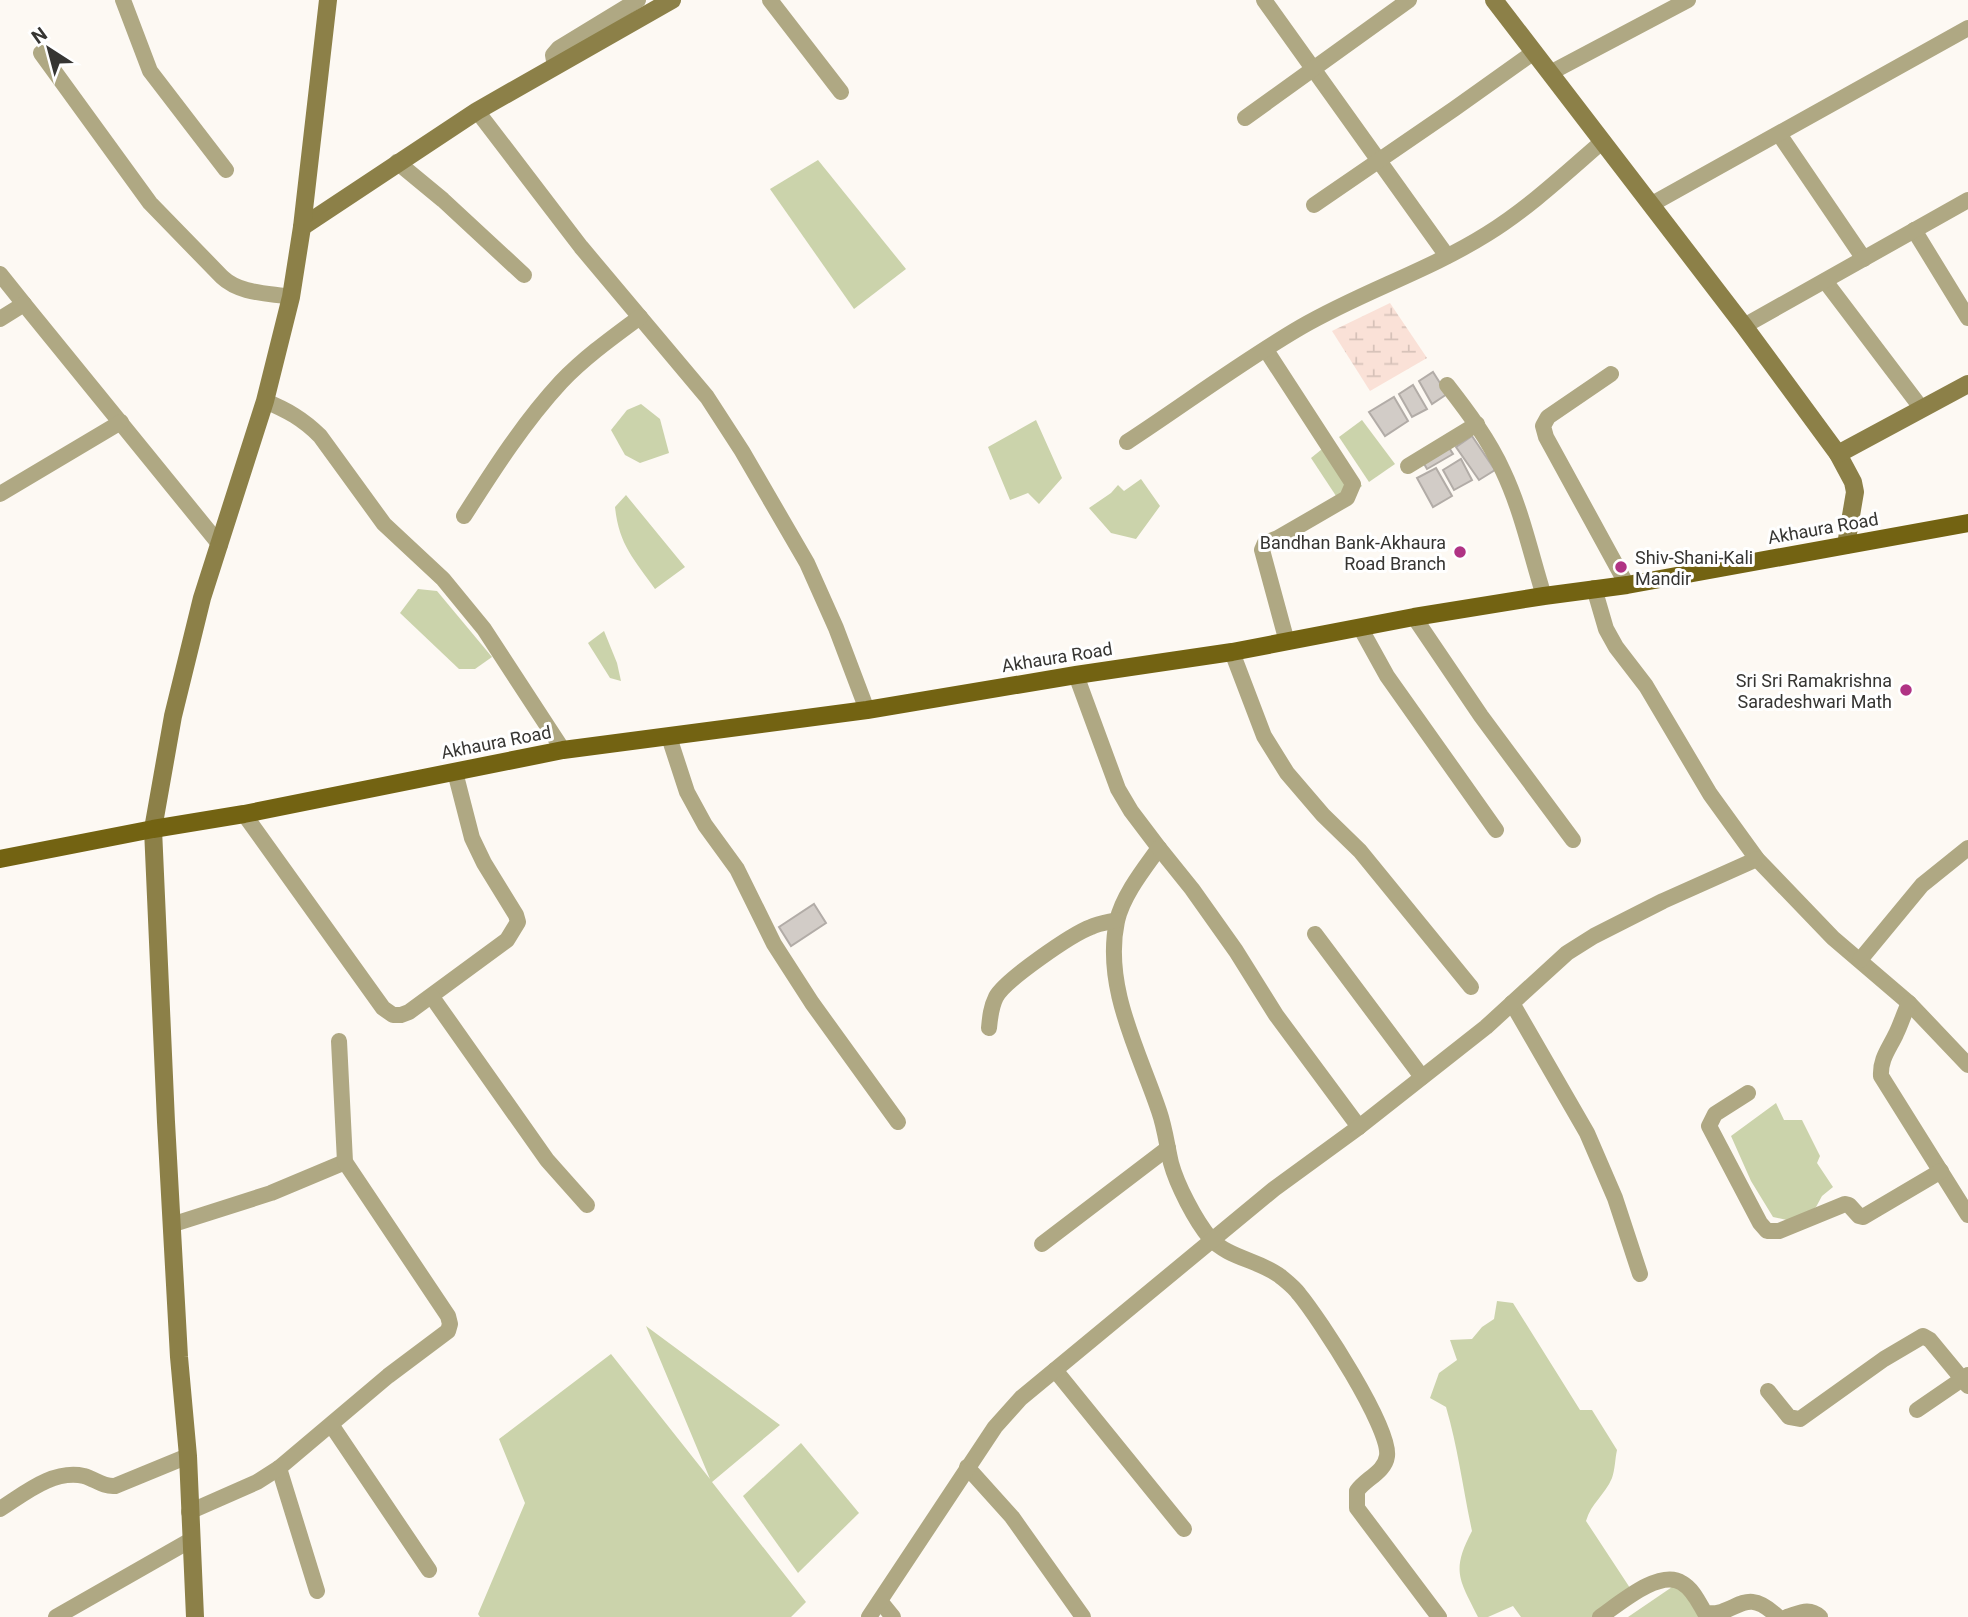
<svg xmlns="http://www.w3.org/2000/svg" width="1968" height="1617" font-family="Roboto,sans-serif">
<defs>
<pattern id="wetland-marsh" width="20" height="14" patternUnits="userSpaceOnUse" patternTransform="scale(1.75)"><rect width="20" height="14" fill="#fae1d7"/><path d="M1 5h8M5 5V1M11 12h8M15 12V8" fill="none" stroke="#d7c2b9"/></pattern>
</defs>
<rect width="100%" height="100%" fill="#fdf9f3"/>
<polygon fill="url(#wetland-marsh)" points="1390,303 1427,358 1370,391 1332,331"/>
<g fill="#cbd3ab">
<polygon points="818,160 906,269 854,309 770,189"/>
<polygon points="641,404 660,419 669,453 640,463 625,455 611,430 627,410"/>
<polygon points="1036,420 1062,478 1039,504 1028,493 1010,500 988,447"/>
<polygon points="1362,420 1395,464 1369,482 1339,437"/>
<polygon points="1332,441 1362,486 1340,502 1311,458"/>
<polygon points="1141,479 1160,506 1136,539 1111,533 1089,508 1111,493 1118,485 1124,491"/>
<path d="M626,495L685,567L655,589C634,559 619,545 615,507Z"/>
<polygon points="418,589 437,591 492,657 475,669 459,669 400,613"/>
<polygon points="604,631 617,663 621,681 610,678 588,643"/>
<polygon points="1776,1103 1784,1120 1802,1120 1820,1156 1817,1163 1833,1187 1822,1196 1816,1207 1796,1222 1773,1217 1751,1181 1731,1136"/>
<path d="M1497,1301L1513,1303L1580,1410H1592L1617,1450C1615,1459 1615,1470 1612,1478C1605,1495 1591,1503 1586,1521L1632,1591L1592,1617H1521L1513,1606L1488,1617H1478C1459,1579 1451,1571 1472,1531C1463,1489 1458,1448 1446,1407L1430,1398L1439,1373L1457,1360L1450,1340L1472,1339L1482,1327L1494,1319Z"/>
<polygon points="646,1326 780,1425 712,1482 806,1602 791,1617 480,1617 478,1614 525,1503 499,1439 611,1354 710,1479"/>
<polygon points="801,1443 859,1513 798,1573 743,1496"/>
<polygon points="1675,1585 1696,1604 1700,1617 1628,1617"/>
</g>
<g fill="#d2ccc7" stroke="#b2aca7" stroke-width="2">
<polygon points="1433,372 1447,394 1432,404 1419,381"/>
<polygon points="1413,385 1427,409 1412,417 1399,394"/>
<polygon points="1394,397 1408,421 1385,436 1369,412"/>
<polygon points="1472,436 1495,470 1479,480 1456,447"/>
<polygon points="1448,446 1453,454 1427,469 1423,462"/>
<polygon points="1461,459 1472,480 1454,490 1443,470"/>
<polygon points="1436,468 1452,496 1433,507 1417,478"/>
<polygon points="814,904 826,923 791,946 779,927"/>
</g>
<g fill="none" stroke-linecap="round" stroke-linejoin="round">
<g stroke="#afa883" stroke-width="16">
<polyline points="123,0 150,71 226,170"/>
<polyline points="770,0 841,92"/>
<polyline points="1264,0 1447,256"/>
<path d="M41,53L150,203L222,277C240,294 268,293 291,297"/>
<polyline points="555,66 553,55 559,48 638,0"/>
<polyline points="1550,73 1688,0"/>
<polyline points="477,111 581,247 707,397 742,451 807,563 836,628 867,710"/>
<polyline points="1245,118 1409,0"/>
<polyline points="1779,134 1864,259"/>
<polyline points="397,162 443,200 524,275"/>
<polyline points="1652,204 1968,28"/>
<polyline points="1314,205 1454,109 1534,52"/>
<polyline points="1914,230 1968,318"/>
<polyline points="0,274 24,304"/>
<polyline points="1825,281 1922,409"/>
<polyline points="0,319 24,304 220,545"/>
<polyline points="1744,326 1968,200"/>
<polyline points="1266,350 1353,484 1347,498 1278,538 1265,543 1262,550 1287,642"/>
<polyline points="1611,374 1548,417 1543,426 1546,437 1627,585"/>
<path d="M1447,385C1468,412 1489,440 1503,471C1522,511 1531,555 1544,596"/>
<path d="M265,401C287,410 303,419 320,436L384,524L443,579L484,629L563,750"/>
<path d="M1127,442C1185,404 1241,362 1301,327C1361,292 1428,271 1487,234C1529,208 1566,173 1603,141"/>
<polyline points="1408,466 1477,424"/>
<polyline points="0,494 121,422"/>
<path d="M464,516C494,469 524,422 561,382C585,357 613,337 640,317"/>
<polyline points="1594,588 1606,629 1616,647 1646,686 1710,794 1757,859 1833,938 1909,1003 1968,1065"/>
<polyline points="1414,617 1481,716 1573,840"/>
<polyline points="1361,629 1387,676 1496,830"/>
<polyline points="1232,652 1264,736 1287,773 1323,815 1360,851 1471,987"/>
<path d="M1076,675L1118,789L1131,811L1159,848C1144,869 1123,895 1117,921C1103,987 1139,1051 1159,1111C1165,1128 1167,1146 1171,1163C1177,1185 1195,1220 1210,1238C1228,1258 1259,1260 1280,1276C1286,1281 1294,1287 1299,1294C1319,1318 1391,1428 1387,1456C1385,1472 1365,1479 1357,1491V1508L1439,1617"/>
<polyline points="669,737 687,792 705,825 737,869 774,944 812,1003 898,1122"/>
<polyline points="244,814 383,1008 393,1015 401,1015 409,1012 507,940 518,922 516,915 484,863 472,838 455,772"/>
<polyline points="1159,848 1192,889 1236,951 1276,1015 1359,1127"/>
<polyline points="1315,934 1422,1077"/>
<polyline points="1860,960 1922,885 1968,848"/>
<polyline points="432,997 547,1160 587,1205"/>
<polyline points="1512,1003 1587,1133 1615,1198 1640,1274"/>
<path d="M1909,1003C1904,1013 1901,1024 1896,1034C1889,1049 1880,1059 1881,1076L1968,1215"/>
<path d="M989,1028C990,1017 991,1007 996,997C1005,980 1072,934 1091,927C1099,923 1109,922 1117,920"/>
<polyline points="1748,1093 1715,1114 1709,1126 1760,1223 1767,1231 1779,1231 1845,1204 1849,1205 1859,1216 1863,1217 1941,1171"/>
<polyline points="174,1224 271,1193 345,1162"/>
<polyline points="1042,1244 1168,1148"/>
<polyline points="1055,1370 1184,1529"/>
<polyline points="1768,1391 1789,1417 1800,1419 1884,1359 1923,1336 1930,1340 1968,1386"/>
<polyline points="1917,1410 1968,1375"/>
<polyline points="332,1426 429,1570"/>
<polyline points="967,1467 1012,1517 1083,1617"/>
<polyline points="279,1468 317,1591"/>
<path d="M0,1509C24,1494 53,1469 84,1476C95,1479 103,1487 115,1486L188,1456"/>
<polyline points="189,1512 257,1482 279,1468 388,1376 448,1331 450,1324 448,1316 345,1162 339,1041"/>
<polyline points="880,1601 893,1617"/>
<polyline points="56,1617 191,1540"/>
<polyline points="869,1617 995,1427 1021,1398 1274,1189 1359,1127 1486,1027 1567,953 1594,936 1663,901 1757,859"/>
<path d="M1600,1617C1619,1604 1660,1568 1682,1583C1693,1589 1699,1603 1705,1613C1738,1617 1743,1583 1778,1617"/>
<path d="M1787,1617C1800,1613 1809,1607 1820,1617"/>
</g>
<g stroke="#8c8048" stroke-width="18">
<polyline points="1494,0 1744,326 1838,454 1853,482 1855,492 1846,545"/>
<polyline points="302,227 477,111 672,0"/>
<polyline points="1838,454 1968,384"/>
<polyline points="195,1617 188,1456 179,1357 166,1122 153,829 173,716 202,598 265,401 291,297 302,227 328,0"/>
</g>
<polyline stroke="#736312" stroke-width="18" points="0,859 153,829 244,814 563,750 867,710 1076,675 1232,652 1414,617 1544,596 1627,585 1968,523"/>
</g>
<g fill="#b03384" stroke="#fff" stroke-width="2.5">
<circle cx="1460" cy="552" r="7"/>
<circle cx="1621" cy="567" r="7"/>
<circle cx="1906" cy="690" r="7"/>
</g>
<g text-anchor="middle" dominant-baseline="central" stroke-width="6" stroke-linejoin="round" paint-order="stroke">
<g font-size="18" fill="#363532" stroke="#fff">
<text transform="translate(1823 528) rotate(-10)">Akhaura Road</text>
<text transform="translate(1057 657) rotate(-9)">Akhaura Road</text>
<text transform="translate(496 742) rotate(-11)">Akhaura Road</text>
</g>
<g font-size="18" fill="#363532" stroke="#fff" text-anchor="end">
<text x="1446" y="542">Bandhan Bank-Akhaura<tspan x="1446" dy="21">Road Branch</tspan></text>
<text x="1635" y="557" text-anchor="start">Shiv-Shani-Kali<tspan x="1635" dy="21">Mandir</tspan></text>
<text x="1892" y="680">Sri Sri Ramakrishna<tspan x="1892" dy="21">Saradeshwari Math</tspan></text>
</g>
</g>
<g transform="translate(49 49) rotate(324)" stroke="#ffffff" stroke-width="5" paint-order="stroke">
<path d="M0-5L12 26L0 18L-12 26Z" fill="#363532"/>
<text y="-10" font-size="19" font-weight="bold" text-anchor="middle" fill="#363532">N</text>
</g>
</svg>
